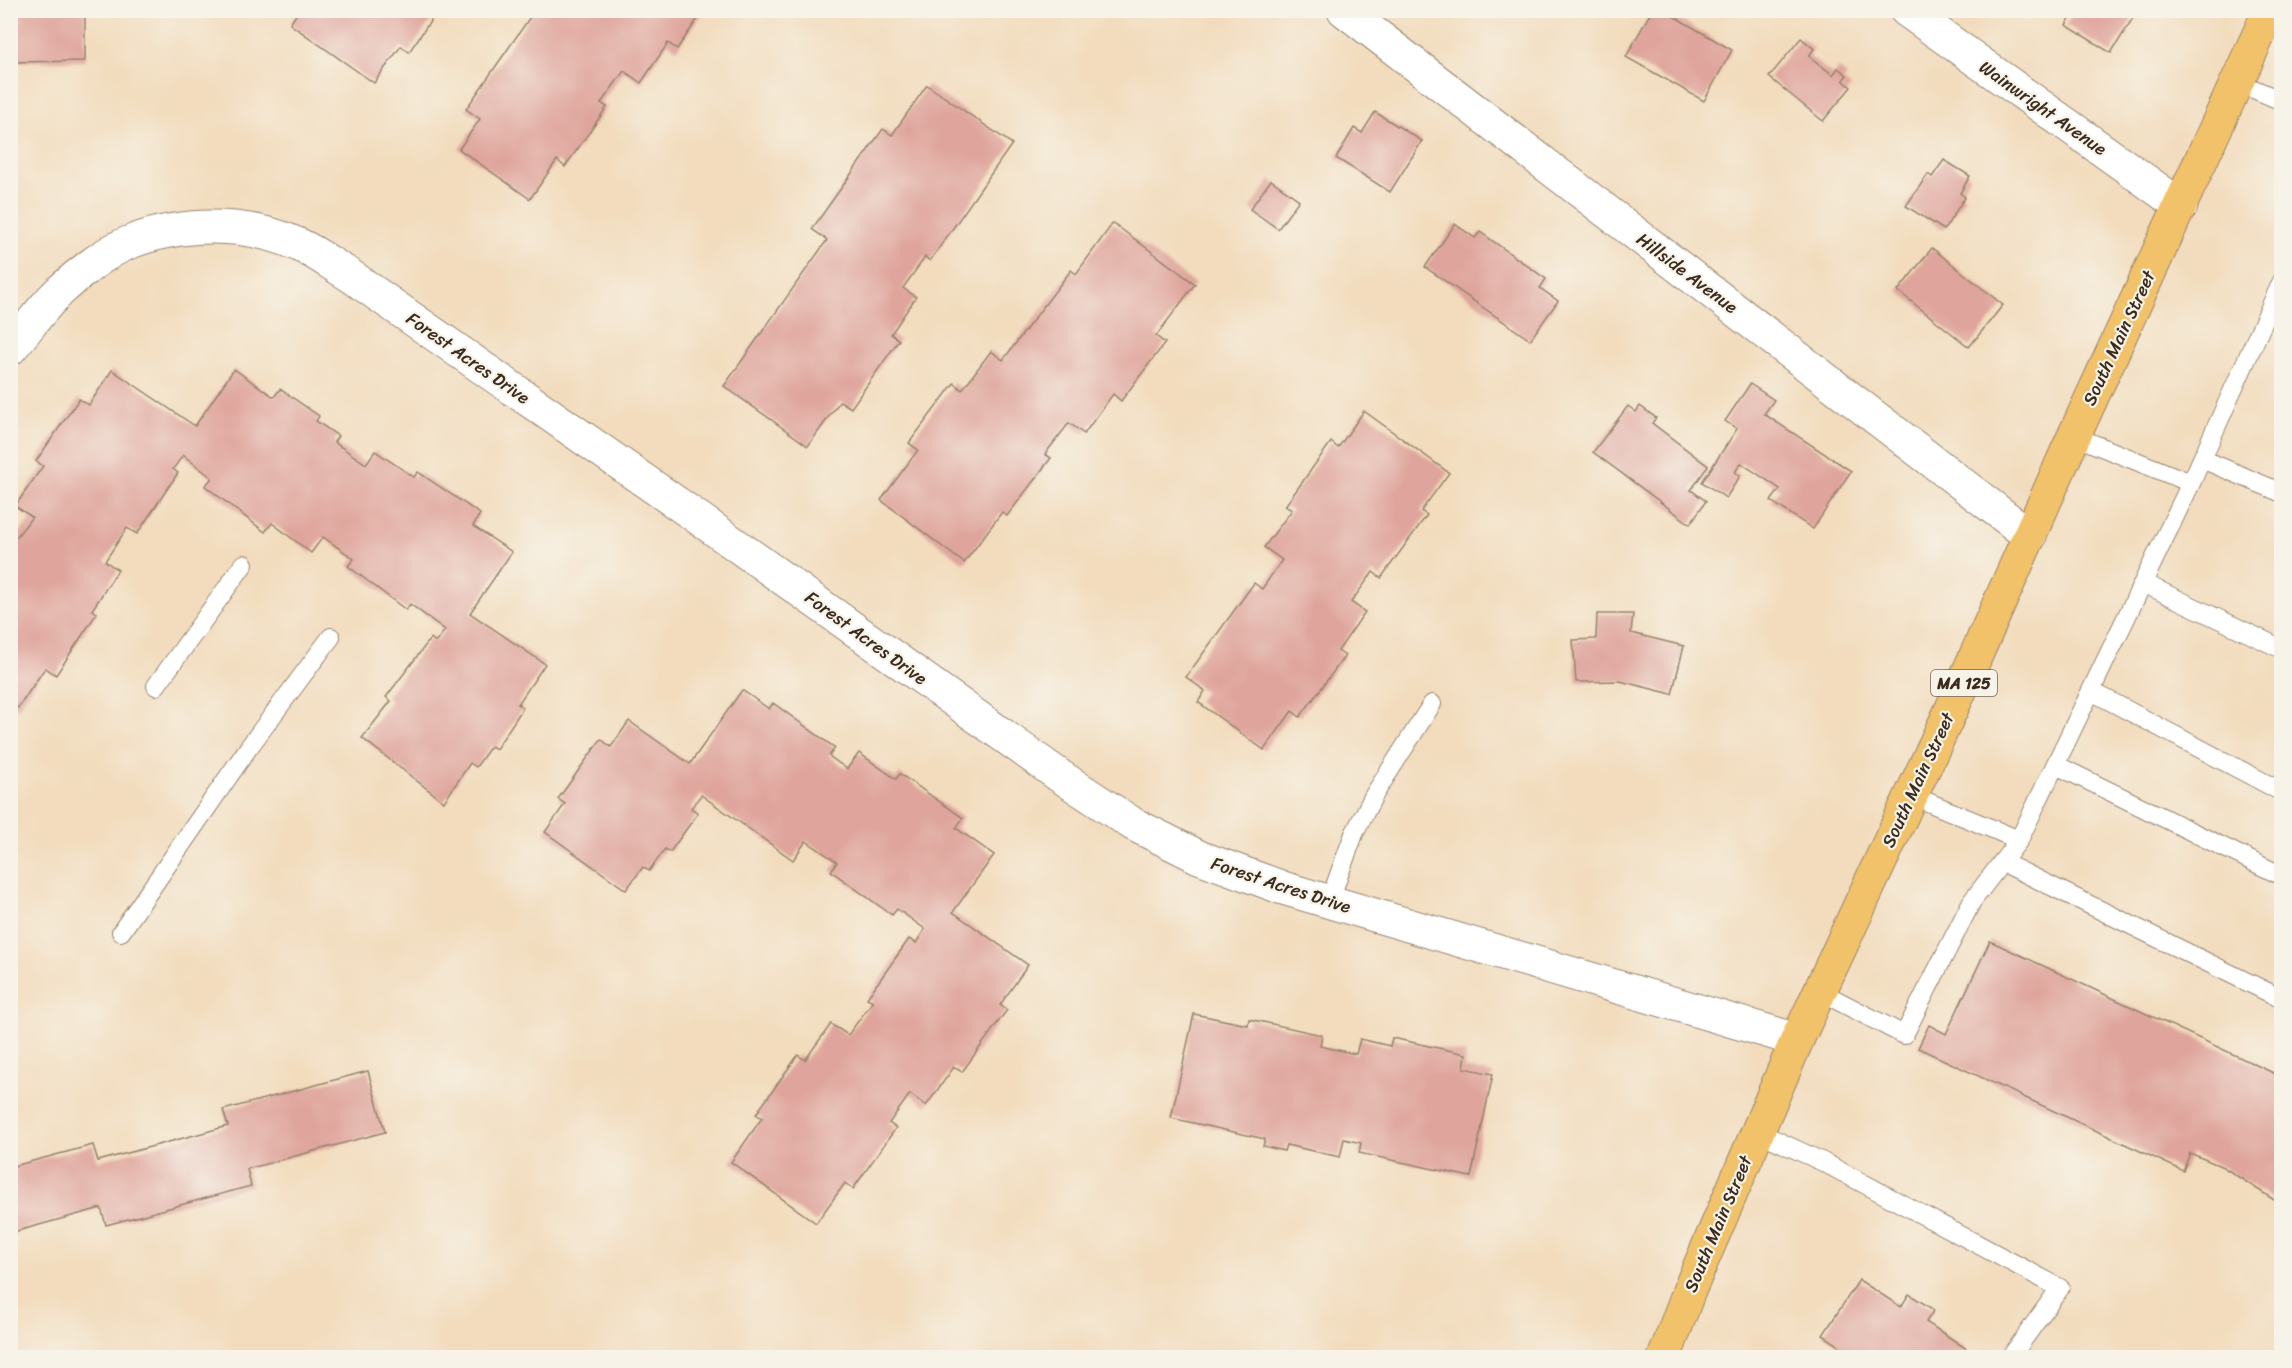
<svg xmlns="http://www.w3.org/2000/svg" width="2292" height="1368" font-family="Sriracha,sans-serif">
<rect width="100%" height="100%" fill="#f7f3e8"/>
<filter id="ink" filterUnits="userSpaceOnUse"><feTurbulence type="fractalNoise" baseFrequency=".0167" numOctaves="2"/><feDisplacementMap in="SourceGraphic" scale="12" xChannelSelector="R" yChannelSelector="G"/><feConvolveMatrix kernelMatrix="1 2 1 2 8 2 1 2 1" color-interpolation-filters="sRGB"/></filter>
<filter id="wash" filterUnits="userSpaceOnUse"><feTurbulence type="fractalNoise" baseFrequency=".008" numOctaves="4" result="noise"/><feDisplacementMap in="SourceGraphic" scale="24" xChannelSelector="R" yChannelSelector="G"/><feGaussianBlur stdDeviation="1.35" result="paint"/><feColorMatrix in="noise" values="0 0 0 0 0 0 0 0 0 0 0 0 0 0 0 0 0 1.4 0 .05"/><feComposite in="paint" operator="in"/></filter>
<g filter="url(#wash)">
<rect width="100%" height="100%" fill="#f2dcbd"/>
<g id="blocks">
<g fill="#dfa59c">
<polygon points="10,10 85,10 85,61 10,62"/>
<polygon points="299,10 438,10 409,52 401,46 374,83 290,24"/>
<polygon points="535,10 704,10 677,49 668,43 641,83 624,71 601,103 607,107 565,167 557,160 530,199 459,149 480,119 466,109"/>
<polygon points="1459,10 1472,10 1468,16"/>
<polygon points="1652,10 1663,10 1732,50 1704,101 1626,57"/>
<polygon points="2075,10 2138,10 2111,53 2066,25"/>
<polygon points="1801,38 1814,49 1809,56 1833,75 1838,68 1847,75 1843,80 1851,87 1823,121 1769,77"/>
<polygon points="927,85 1012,144 930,261 925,257 903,288 916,297 891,334 899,340 851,408 840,401 808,446 724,386 827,240 812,229 883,129 892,135"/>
<polygon points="1375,112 1422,141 1390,192 1336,158 1354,128 1362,133"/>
<polygon points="1944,160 1970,176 1960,193 1965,197 1944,230 1906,206 1928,174 1932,177"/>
<polygon points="1271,180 1299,200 1278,229 1250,209"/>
<polygon points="1113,223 1195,284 1156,336 1165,343 1121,401 1113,394 1084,434 1069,423 1045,454 1051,458 1007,516 1002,512 964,563 881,500 918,450 909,443 954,383 962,390 991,351 1003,360 1071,270 1076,274"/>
<polygon points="1455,224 1475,238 1480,232 1546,279 1540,288 1558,301 1530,340 1425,267"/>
<polygon points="1932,248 2003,305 1969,347 1898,291"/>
<polygon points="234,369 274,397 280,389 319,416 316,421 338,436 334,442 366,464 375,451 414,477 418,472 480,514 473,526 512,552 470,613 545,664 518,704 523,708 496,749 491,746 476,767 470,763 444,802 362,738 391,701 386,697 431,638 436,642 445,630 410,604 406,610 348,566 354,559 323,537 311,553 272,523 265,532 205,486 212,478 183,455 173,469 178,473 137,534 127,528 105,561 118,570 92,610 97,613 56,675 45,668 18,708 10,703 10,545 32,517 15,506 43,466 36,461 79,399 89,405 112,370 195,426"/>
<polygon points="1750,384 1774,400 1764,414 1851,471 1813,529 1771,501 1780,489 1741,463 1735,472 1740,476 1726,498 1702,482 1737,429 1725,421"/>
<polygon points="1628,406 1636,412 1640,406 1656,418 1652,423 1708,466 1691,490 1706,501 1690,524 1593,452"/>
<polygon points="1364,411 1449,473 1421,511 1427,515 1381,578 1373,572 1351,602 1365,612 1338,651 1345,656 1300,717 1292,711 1264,750 1198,702 1205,691 1186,677 1254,583 1262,589 1282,560 1264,547 1292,510 1285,506 1331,442 1338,448"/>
<polygon points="1597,614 1633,614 1631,633 1684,646 1672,694 1620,681 1576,682 1573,640 1596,639"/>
<polygon points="742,690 769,709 773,703 835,748 829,756 847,769 859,753 896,779 900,774 963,818 956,828 994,855 953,912 1028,965 1000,1005 1007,1010 962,1072 954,1067 926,1106 910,1094 889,1123 896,1128 853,1189 845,1183 816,1223 731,1162 762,1118 756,1114 798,1055 805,1060 831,1024 848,1035 873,1001 867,998 909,939 916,943 925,929 897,909 892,915 831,871 837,862 806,841 793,860 701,795 691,808 698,813 670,852 665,849 649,871 643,867 626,890 545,832 565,804 558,799 601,739 611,747 629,721 690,764"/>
<polygon points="1990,941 2282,1077 2282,1205 2223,1167 2190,1153 2183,1171 1918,1048 1929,1025 1946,1034"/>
<polygon points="1194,1014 1248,1025 1249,1019 1322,1035 1320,1046 1356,1054 1360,1039 1390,1046 1392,1038 1466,1054 1464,1068 1493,1074 1471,1177 1359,1153 1361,1143 1344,1139 1340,1157 1286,1145 1284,1151 1263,1146 1265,1139 1171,1118"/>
<polygon points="368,1071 385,1132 247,1169 251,1186 106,1225 101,1208 10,1233 10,1167 93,1145 98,1161 228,1126 223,1110"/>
<polygon points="1859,1280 1901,1307 1909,1294 1934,1310 1926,1322 1967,1349 1961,1358 1858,1358 1823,1335"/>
</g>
</g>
</g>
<g filter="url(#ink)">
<use href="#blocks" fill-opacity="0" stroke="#96836e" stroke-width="1.5"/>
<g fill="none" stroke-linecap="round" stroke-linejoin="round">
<g stroke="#96836e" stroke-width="20">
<g id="service">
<polyline points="2237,82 2282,101"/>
<polyline points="2074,436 2191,483 2282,281"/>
<polyline points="2202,459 2282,493"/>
<polyline points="2143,583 2282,649"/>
<polyline points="156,686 244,564"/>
<polyline points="2091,691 2282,792"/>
<polyline points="2056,765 2282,876"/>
<polyline points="1911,795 2019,840 2191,483"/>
<polyline points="2002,862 2282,999"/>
<polyline points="1329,902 1354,834 1374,795 1432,704"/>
<polyline points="121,932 249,747 331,637"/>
<polyline points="1819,991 1904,1035 1972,901 2019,840"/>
<polyline points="1758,1132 1823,1162 2060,1288 2010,1358"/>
</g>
</g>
<g stroke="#96836e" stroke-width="35">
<g id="minor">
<polyline points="1344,10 2030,536"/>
<polyline points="1906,10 2181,206"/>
<path d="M10,349C27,330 42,307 61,290C78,274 107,251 128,243C180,222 245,221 297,244C314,251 331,264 348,274L701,520L1060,776L1133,824L1199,857L1283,888L1797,1040"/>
</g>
</g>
<g stroke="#96836e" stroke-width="35">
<polyline id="primary" points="1664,1358 1689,1291 1797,1040 1960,691 2074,436 2270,10"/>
</g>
<use href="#service" stroke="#fff" stroke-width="18"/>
<use href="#minor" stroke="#fff" stroke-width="33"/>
<use href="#primary" stroke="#f2c26a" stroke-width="33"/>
</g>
</g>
<g text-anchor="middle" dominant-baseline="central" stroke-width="4.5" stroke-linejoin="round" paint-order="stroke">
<rect fill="#f7f3e8" stroke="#73665b" stroke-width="1.5" x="1931" y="670" width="66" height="26" rx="4.5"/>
<g font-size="16" font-weight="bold" fill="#3b2a1e">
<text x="1964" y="683">MA 125</text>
</g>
<g font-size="18" fill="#3b2a1e" stroke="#f7f3e8">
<text transform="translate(2043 108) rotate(35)">Wainwright Avenue</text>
<text transform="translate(1687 273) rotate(37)">Hillside Avenue</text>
<text transform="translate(2119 338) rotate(-65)">South Main Street</text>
<text transform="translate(468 358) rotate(35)">Forest Acres Drive</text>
<text transform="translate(866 638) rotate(36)">Forest Acres Drive</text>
<text transform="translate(1918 780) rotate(-65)">South Main Street</text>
<text transform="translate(1281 885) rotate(18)">Forest Acres Drive</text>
<text transform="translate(1718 1224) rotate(-67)">South Main Street</text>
</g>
</g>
<rect width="2292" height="1368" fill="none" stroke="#f7f3e8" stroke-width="36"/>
</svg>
